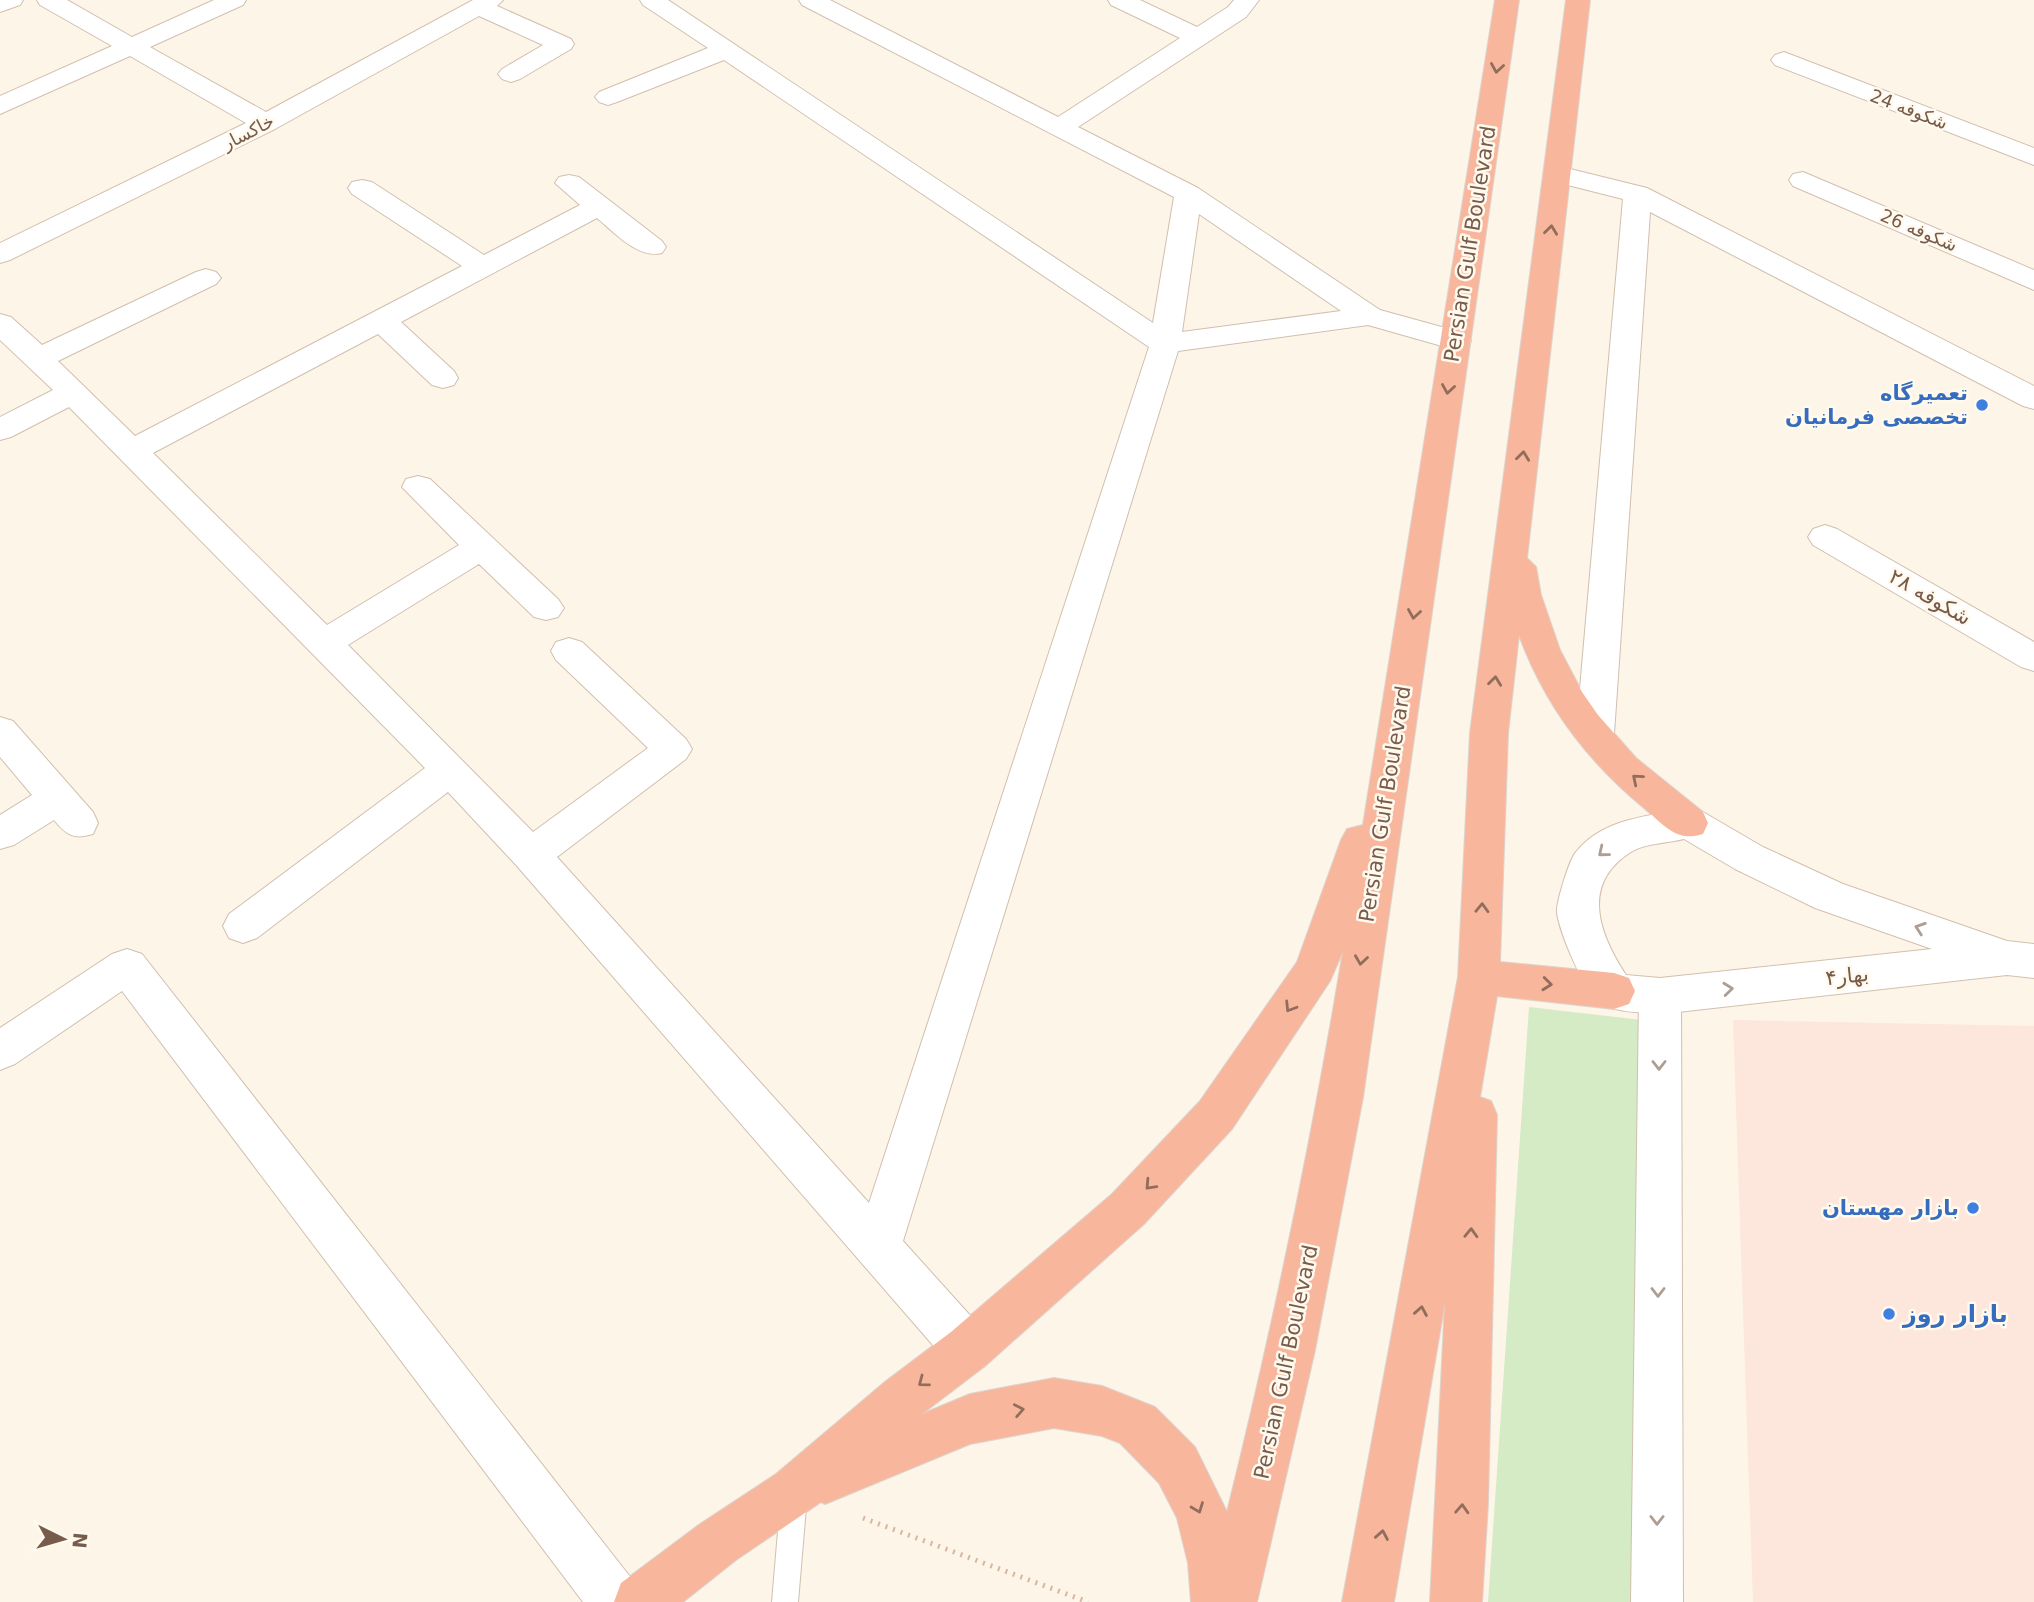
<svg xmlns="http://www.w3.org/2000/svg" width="2034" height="1602" font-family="'DejaVu Sans',Vazirmatn,sans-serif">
<rect width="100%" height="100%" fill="#fdf5e7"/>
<polygon fill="#fde6db" points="1733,1020 2034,1026 2034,1602 1753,1602"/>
<polygon fill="#d4ebc5" points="1529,1007 1642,1020 1635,1602 1488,1602"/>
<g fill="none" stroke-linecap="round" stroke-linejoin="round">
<g stroke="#d1bfaf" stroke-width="2">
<polygon id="lane" points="794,1483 803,1487 807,1496 798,1602 772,1602 781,1496 785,1487"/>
</g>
<g stroke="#d1bfaf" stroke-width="2">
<g id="street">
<polygon points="0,0 23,0 20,5 0,12"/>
<polygon points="37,0 67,0 132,37 214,0 246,0 243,5 150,47 266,112 473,0 503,0 497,6 571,39 574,44 571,49 520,79 511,82 502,79 498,74 502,69 543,45 479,16 275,129 10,260 0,263 0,243 246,123 130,56 0,114 0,96 112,46 40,5"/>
<path d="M640,0H668L1153,323L1174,197L802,5L799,0H830L1058,117L1180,38L1111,5L1108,0H1140L1197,27L1228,7L1234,0H1259L1246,17L1078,127L1198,188L1380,310L1467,334L1471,341L1467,348L1456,350L1368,325L1178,351L903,1241L985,1332L992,1349L985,1366L968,1373L951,1366L517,866L448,792L257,938L243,943L229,938L223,926L229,914L425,768L69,407L11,437L0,440V417L53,390L0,340V314L11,317L42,345L196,272L206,269L216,272L221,278L216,284L58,361L135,436L462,266L352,194L348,188L352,182L362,180L372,182L484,255L580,205L555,183L559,177L569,175L579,177L662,241L666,247L662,253C638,259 615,233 597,218L401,322L454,371L458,378L454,385L443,388L432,385L378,334L153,453L327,625L459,545L402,487L406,479L418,476L430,479L558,599L564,608L558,617L546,620L534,617L479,564L348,645L533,832L648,748L556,660L551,651L556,642L569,638L582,642L686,739L692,749L686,759L557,857L869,1203L1149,347L724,60L617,102L608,105L599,102L595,97L599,92L708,48L643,5ZM1199,214L1341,311L1182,332Z"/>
<polygon points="1784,52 2034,148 2034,165 1775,65 1771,60 1775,55"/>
<polygon points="1558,166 1647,188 2034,386 2034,409 2023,406 1650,212 1614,734 1608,744 1595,748 1582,744 1576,734 1623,199 1548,180 1544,174 1548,168"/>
<polygon points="1803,172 2034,270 2034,290 1793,186 1789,180 1793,174"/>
<polygon points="1825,525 1837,529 2034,642 2034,671 2021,667 1813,545 1808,537 1813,529"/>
<path d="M0,717L13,721L93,812L98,823L93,834C74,840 66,835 54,820L14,845L0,849V815L32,795L0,757Z"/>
<polygon points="127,949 142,954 635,1583 642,1602 583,1602 122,991 15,1064 0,1070 0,1028 112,954"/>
<polygon points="1660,978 1675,983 1681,996 1683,1602 1631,1602 1639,996 1645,983"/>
</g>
</g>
<g stroke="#d4bfad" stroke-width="2">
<path id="secondary" d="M1689,808L1703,812L1763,847L1843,884L2007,941L2034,944V978L2007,975L1660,1014C1642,1012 1618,1013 1602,1004C1585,995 1560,933 1557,913C1556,903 1569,860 1576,852C1603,818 1650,816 1689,808ZM1684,839L1735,869L1815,908L1932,949L1660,978L1626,975C1599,934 1580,884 1631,852C1645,843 1669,843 1684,839Z"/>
</g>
<g stroke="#dcd4d0" stroke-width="2">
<g id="highway">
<path d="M1495,0H1519L1363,1097L1315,1350L1257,1602H1191L1188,1563L1177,1518L1159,1483L1120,1443L1102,1436L1054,1428L970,1444L825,1504L821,1502L736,1560L683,1602H614L621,1583L700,1524L776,1474L886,1381L951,1332L1112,1194L1200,1101L1297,962L1341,840L1347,829L1363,825ZM1343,951C1312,1140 1273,1326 1227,1512L1195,1447L1155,1407L1102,1386L1054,1378L970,1394L922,1414L985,1366L1144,1224L1232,1129L1330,981Z"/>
<path d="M1566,0H1590L1527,558L1536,567L1541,595L1560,650L1582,692L1598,715L1636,758L1703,812L1708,823L1703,834C1676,843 1663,824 1644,808C1587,761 1544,704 1519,635L1508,733L1500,962L1614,973L1629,978L1635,991L1629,1004L1614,1009L1497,996L1480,1097L1491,1101L1497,1115L1488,1503L1482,1602H1430L1445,1302L1394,1602H1342L1458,977L1470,733Z"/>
</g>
</g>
<polyline stroke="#d8b7a1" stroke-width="5" stroke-dasharray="2 6" stroke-linecap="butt" points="863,1518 1088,1602"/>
<use href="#lane" fill="#fff" fill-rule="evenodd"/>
<use href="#street" fill="#fff" fill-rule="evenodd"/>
<use href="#secondary" fill="#fff" fill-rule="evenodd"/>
<use href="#highway" fill="#f8b79d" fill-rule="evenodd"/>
</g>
<defs><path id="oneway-chevron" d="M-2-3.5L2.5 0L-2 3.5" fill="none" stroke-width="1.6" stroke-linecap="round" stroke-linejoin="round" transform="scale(1.75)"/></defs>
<g stroke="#916d5b">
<use href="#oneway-chevron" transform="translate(1497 68) rotate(99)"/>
<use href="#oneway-chevron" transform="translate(1551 230) rotate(-83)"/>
<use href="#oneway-chevron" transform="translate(1448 389) rotate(99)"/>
<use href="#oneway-chevron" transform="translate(1523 456) rotate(-83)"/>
<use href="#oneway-chevron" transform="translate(1414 614) rotate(99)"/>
<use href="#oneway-chevron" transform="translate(1495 681) rotate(-83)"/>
<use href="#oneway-chevron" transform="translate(1637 779) rotate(-140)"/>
<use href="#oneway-chevron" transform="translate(1482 908) rotate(-88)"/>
<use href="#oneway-chevron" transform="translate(1361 960) rotate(98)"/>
<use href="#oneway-chevron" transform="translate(1547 984) rotate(6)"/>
<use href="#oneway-chevron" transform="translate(1290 1007) rotate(122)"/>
<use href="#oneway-chevron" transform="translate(1150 1185) rotate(133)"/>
<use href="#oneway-chevron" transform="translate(1471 1233) rotate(-88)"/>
<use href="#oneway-chevron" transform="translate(1421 1311) rotate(-80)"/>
<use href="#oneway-chevron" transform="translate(923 1382) rotate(143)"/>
<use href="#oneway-chevron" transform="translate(1019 1410) rotate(-11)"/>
<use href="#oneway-chevron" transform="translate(1198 1508) rotate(69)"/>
<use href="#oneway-chevron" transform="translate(1462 1509) rotate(-87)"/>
<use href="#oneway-chevron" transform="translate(1382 1535) rotate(-80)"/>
</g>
<g stroke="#ad9d93">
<use href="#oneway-chevron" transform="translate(1603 852) rotate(141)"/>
<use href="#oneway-chevron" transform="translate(1920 928) rotate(-161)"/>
<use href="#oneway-chevron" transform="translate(1728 989) rotate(-6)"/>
<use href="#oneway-chevron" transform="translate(1659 1065) rotate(90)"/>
<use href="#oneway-chevron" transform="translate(1658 1292) rotate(90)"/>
<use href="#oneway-chevron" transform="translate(1657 1520) rotate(90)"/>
</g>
<g fill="#3f7fe0" stroke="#fff9ee" stroke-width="2.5">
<circle cx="1982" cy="405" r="7"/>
<circle cx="1973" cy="1208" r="7"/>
<circle cx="1889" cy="1314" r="7"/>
</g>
<g text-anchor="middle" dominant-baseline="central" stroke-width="5" stroke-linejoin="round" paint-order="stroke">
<g font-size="18" fill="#775b4b" stroke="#fff9ee">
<text transform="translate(1909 109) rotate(21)">شکوفه 24</text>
<text transform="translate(248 132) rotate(-27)">خاکسار</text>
<text transform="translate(1919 230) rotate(23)">شکوفه 26</text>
</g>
<g font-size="21" fill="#775b4b" stroke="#fff9ee">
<text transform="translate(1470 244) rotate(-81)">Persian Gulf Boulevard</text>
<text transform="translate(1930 597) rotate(30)">شکوفه ۲۸</text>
<text transform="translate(1385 804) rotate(-81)">Persian Gulf Boulevard</text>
<text transform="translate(1847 976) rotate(-6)">بهار۴</text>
<text transform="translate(1286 1362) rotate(-78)">Persian Gulf Boulevard</text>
</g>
<g font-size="21" font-weight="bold" fill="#366cbe" stroke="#fff9ee" text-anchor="end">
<text x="1968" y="393">تعمیرگاه<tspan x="1968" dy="24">تخصصی فرمانیان</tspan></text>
<text x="1959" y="1208">بازار مهستان</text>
</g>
<g font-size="24" font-weight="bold" fill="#366cbe" stroke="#fff9ee" text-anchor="start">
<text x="1903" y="1314">بازار روز</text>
</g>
</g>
<g transform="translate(63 1539) rotate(95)" stroke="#fff9ee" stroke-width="5" paint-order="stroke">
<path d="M0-5L12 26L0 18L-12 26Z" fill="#775b4b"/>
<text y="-10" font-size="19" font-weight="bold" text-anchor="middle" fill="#775b4b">N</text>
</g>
</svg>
